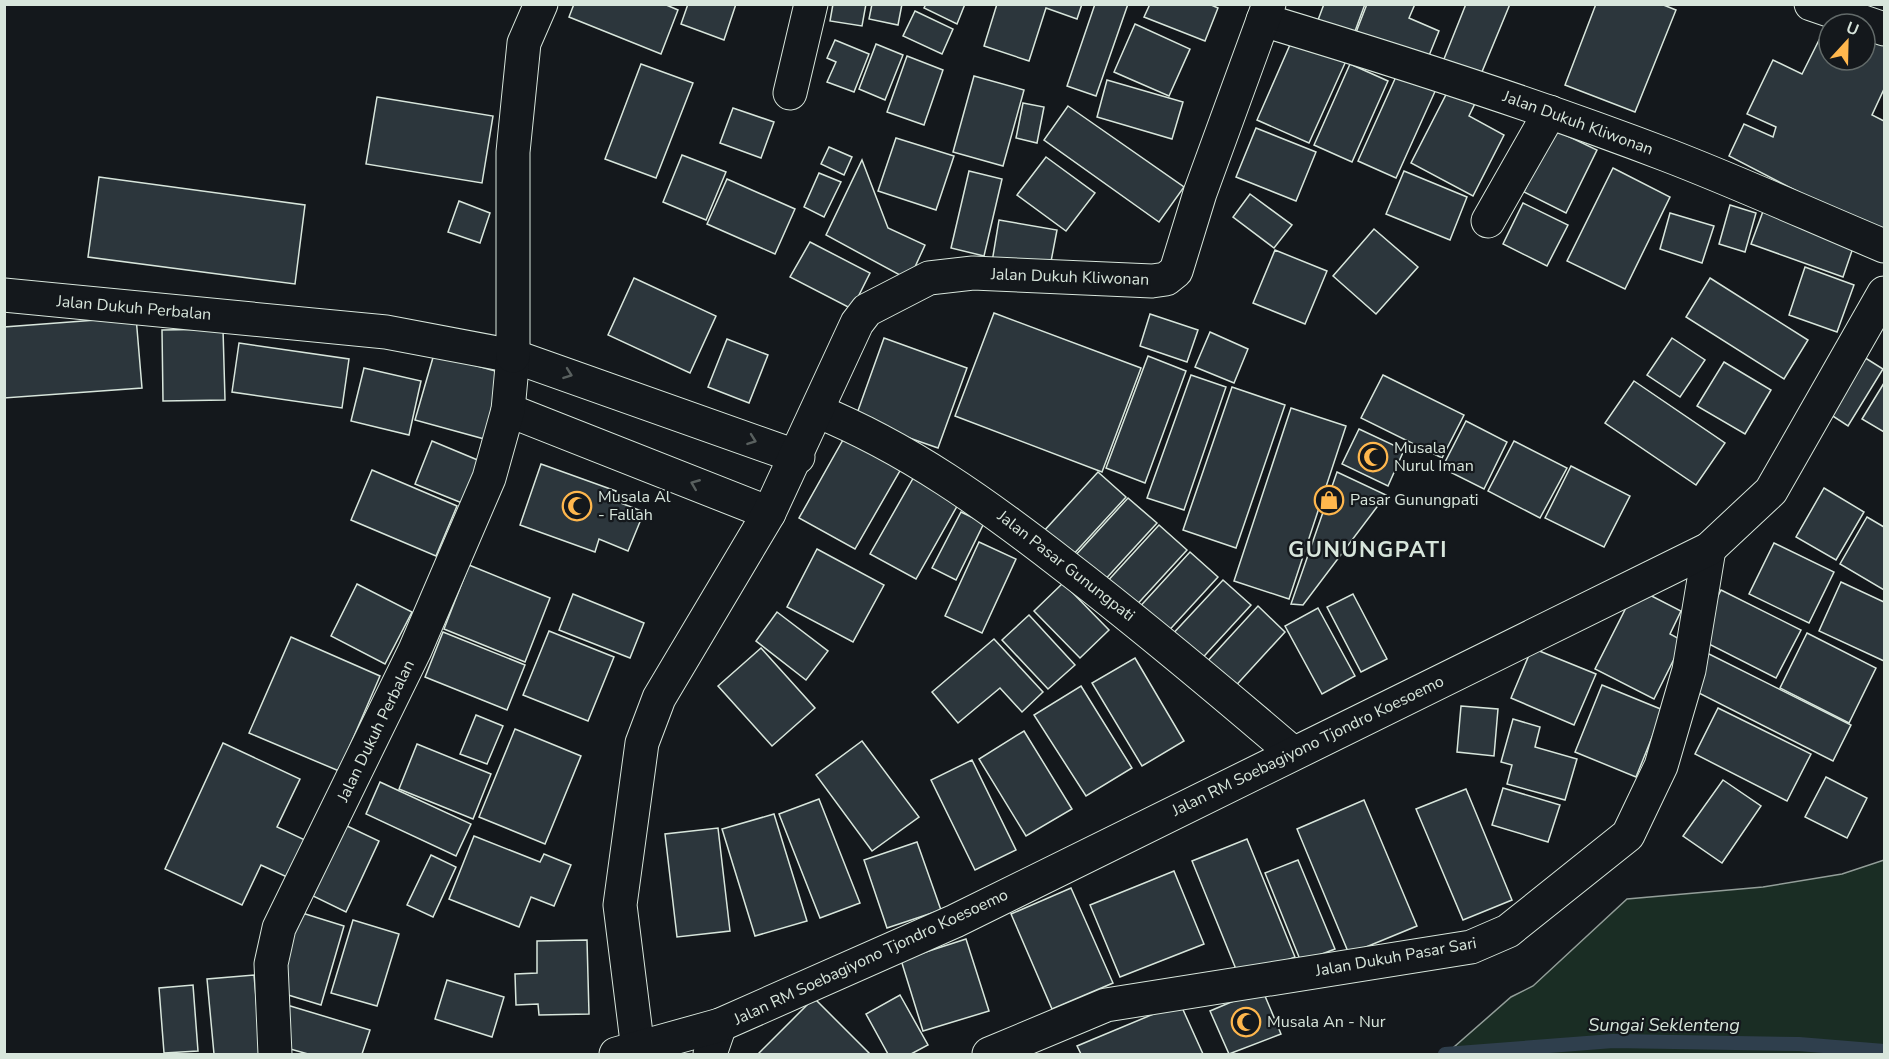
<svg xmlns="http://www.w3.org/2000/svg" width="1889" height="1059" font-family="'Nunito Sans',sans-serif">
<rect width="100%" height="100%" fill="#14181c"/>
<polygon fill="#1a2d24" stroke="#939e99" stroke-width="1.5" points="1884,860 1884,1054 1446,1054 1511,997 1533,986 1627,899 1763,887 1842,874"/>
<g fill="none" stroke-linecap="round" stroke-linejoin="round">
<polyline stroke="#2f3f4d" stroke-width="14" points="1445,1054 1613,1041 1799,1044 1884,1051"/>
</g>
<g fill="#2c363c" stroke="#d8e6dc" stroke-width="1.5">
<polygon points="574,4 664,4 678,10 661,54 569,17"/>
<polygon points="688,4 736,4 724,40 681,24"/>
<polygon points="833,4 866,4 862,26 830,21"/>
<polygon points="872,4 902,4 898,25 869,19"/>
<polygon points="926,4 965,4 957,24 924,8"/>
<polygon points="997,4 1082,4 1077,19 1046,8 1029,61 984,46"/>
<polygon points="1095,4 1128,4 1096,96 1067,86"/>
<polygon points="1150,4 1209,4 1218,8 1205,41 1144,17"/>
<polygon points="1324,4 1365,4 1354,34 1318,20"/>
<polygon points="1367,4 1415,4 1409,18 1439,31 1426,63 1355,35"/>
<polygon points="1466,4 1510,4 1479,79 1442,64"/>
<polygon points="1596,4 1661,4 1676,10 1635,112 1565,85"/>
<polygon points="915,11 953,29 942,54 903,36"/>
<polygon points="1829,20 1829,60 1865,60 1865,33 1884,39 1884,89 1872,115 1884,121 1884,236 1729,156 1744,124 1773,137 1776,127 1747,114 1773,60 1802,74"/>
<polygon points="1135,24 1190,49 1169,96 1114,72"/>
<polygon points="1293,38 1346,61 1309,143 1257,120"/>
<polygon points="835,40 869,54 854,92 827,82 836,62 827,58"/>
<polygon points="876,44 903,55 885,100 859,89"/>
<polygon points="907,56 943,70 924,125 887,112"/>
<polygon points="641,64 693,83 656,178 605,159"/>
<polygon points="1350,64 1388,81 1352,162 1314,145"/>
<polygon points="1399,70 1437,87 1396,178 1358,161"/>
<polygon points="974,76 1024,90 1003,166 953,152"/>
<polygon points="1107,80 1183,102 1172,139 1097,117"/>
<polygon points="1453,81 1480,93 1469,116 1504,135 1473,196 1411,163"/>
<polygon points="377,97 493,116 482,183 366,164"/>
<polygon points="1023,103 1044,107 1037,143 1016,138"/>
<polygon points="1068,106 1184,187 1159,222 1044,140"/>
<polygon points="733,108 774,122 761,158 720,143"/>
<polygon points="1256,128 1316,152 1296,201 1236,177"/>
<polygon points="1553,129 1597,150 1566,213 1524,192"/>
<polygon points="896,138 954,156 936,210 878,191"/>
<polygon points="829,147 852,157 844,175 821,164"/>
<polygon points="682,155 726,172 706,220 663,202"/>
<polygon points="1046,157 1095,193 1066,231 1017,195"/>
<polygon points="862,160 888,228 925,245 909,280 826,235"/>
<polygon points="1613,168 1670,197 1625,289 1567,261"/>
<polygon points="969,171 1002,179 984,256 951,248"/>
<polygon points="1404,171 1467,197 1450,240 1386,214"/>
<polygon points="819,173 841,182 824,217 804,207"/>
<polygon points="99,177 305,205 295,284 88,257"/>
<polygon points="727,179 795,209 775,254 707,224"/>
<polygon points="1250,194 1292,225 1274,248 1233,217"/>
<polygon points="459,201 490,213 480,243 448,232"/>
<polygon points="1523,203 1568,225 1547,266 1503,244"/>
<polygon points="1730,205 1756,213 1745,252 1719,244"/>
<polygon points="1765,206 1856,239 1843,277 1751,244"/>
<polygon points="1670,213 1714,226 1702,263 1660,249"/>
<polygon points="999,220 1057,230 1049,272 992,262"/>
<polygon points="1374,229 1418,267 1376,314 1333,276"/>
<polygon points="810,242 870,273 852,309 790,277"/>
<polygon points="1275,250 1327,271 1305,324 1253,303"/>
<polygon points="1805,267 1854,285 1837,332 1789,315"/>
<polygon points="634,278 716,316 690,373 608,335"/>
<polygon points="1710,278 1808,340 1784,379 1686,317"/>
<polygon points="994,313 1141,368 1102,472 955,416"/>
<polygon points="1150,314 1198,330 1187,362 1140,346"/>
<polygon points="136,317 142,388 4,398 4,327"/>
<polygon points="223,329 225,400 163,401 162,330"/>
<polygon points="1210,332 1248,349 1234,383 1195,367"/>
<polygon points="884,338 967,368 938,448 855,419"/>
<polygon points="1672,338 1705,360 1680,397 1647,375"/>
<polygon points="727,339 768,355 749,403 708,387"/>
<polygon points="239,343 349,359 342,408 232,392"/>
<polygon points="434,354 506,374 488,440 415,420"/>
<polygon points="1859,354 1883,369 1848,426 1825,411"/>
<polygon points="1148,356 1186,371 1145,483 1106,468"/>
<polygon points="1724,362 1771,390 1745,434 1697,406"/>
<polygon points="364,368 421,381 409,435 351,421"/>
<polygon points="1191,375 1226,387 1184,510 1147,498"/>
<polygon points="1383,375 1464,415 1442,458 1361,418"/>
<polygon points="1634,381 1725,443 1696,485 1605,423"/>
<polygon points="1884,383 1884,432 1862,419"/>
<polygon points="1232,387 1285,405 1236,548 1183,530"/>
<polygon points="1291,408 1346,426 1289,599 1234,581"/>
<polygon points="1466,421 1507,442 1484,489 1442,468"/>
<polygon points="1359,429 1404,450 1388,486 1342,464"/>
<polygon points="848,431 905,462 855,549 799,518"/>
<polygon points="432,441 480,461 462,503 415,484"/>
<polygon points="1514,441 1567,468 1540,518 1488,491"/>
<polygon points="541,464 616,491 613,500 644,512 628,551 599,539 595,552 520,525"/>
<polygon points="1571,466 1630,496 1604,547 1545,518"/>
<polygon points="372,470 457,506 436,556 351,520"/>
<polygon points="1098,472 1126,497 1071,557 1043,532"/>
<polygon points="1337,472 1386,495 1303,605 1291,604"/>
<polygon points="915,475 960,501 916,579 870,554"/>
<polygon points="1824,488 1864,512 1836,560 1796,537"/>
<polygon points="1128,498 1157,523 1102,583 1073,558"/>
<polygon points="961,512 984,523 956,580 932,568"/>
<polygon points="1867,517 1884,527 1884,590 1840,564"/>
<polygon points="1159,525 1187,550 1132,610 1104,585"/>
<polygon points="979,542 1016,559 982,633 945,616"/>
<polygon points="1774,543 1834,572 1809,623 1749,594"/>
<polygon points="817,549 884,585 853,642 787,607"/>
<polygon points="1190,552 1218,577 1163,637 1135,612"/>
<polygon points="469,565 550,598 525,662 444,629"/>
<polygon points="1223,580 1251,605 1196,665 1168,639"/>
<polygon points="1841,582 1884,602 1884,661 1819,631"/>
<polygon points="1063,583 1109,630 1080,658 1034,611"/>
<polygon points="357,584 412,612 385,664 331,636"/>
<polygon points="1636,588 1681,611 1670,634 1683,641 1654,699 1595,669"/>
<polygon points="1721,590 1801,630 1776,678 1697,638"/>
<polygon points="573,594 644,623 630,658 559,630"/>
<polygon points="1353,594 1387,659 1361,672 1327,607"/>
<polygon points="1258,606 1285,632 1230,692 1203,666"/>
<polygon points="1318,608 1355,676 1322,694 1285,626"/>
<polygon points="777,612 828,651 806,680 756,641"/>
<polygon points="1029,615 1075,665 1048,689 1002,640"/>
<polygon points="549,631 614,657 588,721 523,695"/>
<polygon points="443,632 525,665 507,710 425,677"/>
<polygon points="1807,633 1876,668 1849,723 1780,688"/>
<polygon points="291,637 380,676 339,771 249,733"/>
<polygon points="994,639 1043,692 1022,712 1000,688 958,723 932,692"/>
<polygon points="761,648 815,708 772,746 718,686"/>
<polygon points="1532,648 1596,674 1574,725 1511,698"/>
<polygon points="1705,652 1851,725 1833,761 1687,687"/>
<polygon points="1135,658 1184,741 1142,766 1092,683"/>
<polygon points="1602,685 1663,710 1636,777 1575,752"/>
<polygon points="1081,686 1132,768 1086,796 1034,715"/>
<polygon points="1461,706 1498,709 1494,756 1457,752"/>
<polygon points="1718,708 1811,754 1787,801 1695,754"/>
<polygon points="476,715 503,726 487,764 460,754"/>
<polygon points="1513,719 1540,727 1535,747 1577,759 1565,800 1507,784 1512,765 1501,762"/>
<polygon points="515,729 581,756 545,844 479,817"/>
<polygon points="1024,731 1072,809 1026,836 979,759"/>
<polygon points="862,741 919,817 872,851 816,775"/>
<polygon points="223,743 300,779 277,827 305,840 287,877 261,865 242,905 165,869"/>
<polygon points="417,744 491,774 473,819 399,789"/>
<polygon points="972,760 1016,850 975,870 931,780"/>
<polygon points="1826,777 1867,798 1847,838 1805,817"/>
<polygon points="1723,780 1761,806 1722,863 1683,836"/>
<polygon points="380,782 471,824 456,856 366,814"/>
<polygon points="1503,788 1560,805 1548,842 1492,825"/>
<polygon points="1466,789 1512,900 1463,920 1416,809"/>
<polygon points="819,799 860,903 820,918 779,814"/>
<polygon points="1364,800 1417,926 1349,954 1297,829"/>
<polygon points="774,814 807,921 755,936 722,829"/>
<polygon points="345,825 379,841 346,912 313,896"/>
<polygon points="718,828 730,931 677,937 665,834"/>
<polygon points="474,836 540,862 544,854 571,865 554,906 531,897 519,927 449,899"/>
<polygon points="1247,839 1295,957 1240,979 1192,861"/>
<polygon points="917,842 941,910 887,928 864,860"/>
<polygon points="431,855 456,867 433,917 407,905"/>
<polygon points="1298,860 1335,949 1301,962 1265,873"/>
<polygon points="1174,871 1204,944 1120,977 1090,905"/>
<polygon points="1071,888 1113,983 1052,1009 1011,914"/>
<polygon points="299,912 344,926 321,1005 275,991"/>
<polygon points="353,920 399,934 377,1006 331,993"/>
<polygon points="966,939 989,1011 923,1031 901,960"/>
<polygon points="587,940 589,1014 539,1015 538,1004 516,1005 515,974 537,973 537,941"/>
<polygon points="254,975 261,1054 214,1054 207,979"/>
<polygon points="447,980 504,997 492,1037 435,1019"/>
<polygon points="193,985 198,1051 164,1053 159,988"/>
<polygon points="1262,989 1281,1034 1229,1054 1210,1011"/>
<polygon points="900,995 928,1045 911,1054 888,1054 866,1014"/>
<polygon points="814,998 870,1054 758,1054"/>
<polygon points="1180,1003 1203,1054 1081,1054 1077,1046"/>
<polygon points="287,1005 370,1030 362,1054 308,1054 276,1045"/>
</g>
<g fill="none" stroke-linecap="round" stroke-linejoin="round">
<g stroke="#d8e6dc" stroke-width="35">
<g id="street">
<polyline points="1811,4 1884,29"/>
<path d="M1263,20C1399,61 1534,104 1667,155C1740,183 1812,216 1884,246"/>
<polyline points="790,93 811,4"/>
<polyline points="1488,221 1550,112"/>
<polyline points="4,295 386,332 513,356 798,457"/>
<polyline points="508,410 769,513"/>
<path d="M817,411C908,448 987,505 1064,565C1142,625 1217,688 1293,753"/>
<polyline points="638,1050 620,905 642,743 659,698 769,513 857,323 867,310 929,278 973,273 1152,281 1166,279 1176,271 1200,193 1269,4"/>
<polyline points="275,1054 271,964 279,928 415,650 489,478 508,410 513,356"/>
<polyline points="989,1054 1106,1005 1471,947 1508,931 1628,835 1661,766 1689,670 1709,549"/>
</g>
</g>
<g stroke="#d8e6dc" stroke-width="35">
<g id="secondary">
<polyline points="513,356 513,152 524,43 541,4"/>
<polyline points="710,1054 720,1025"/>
</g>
</g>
<g stroke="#d8e6dc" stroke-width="35">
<polyline id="primary" points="616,1054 720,1025 955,921 1709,549 1771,491 1884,293"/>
</g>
<use href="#street" stroke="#14181c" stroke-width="33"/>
<use href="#secondary" stroke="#14181c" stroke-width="33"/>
<use href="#primary" stroke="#14181c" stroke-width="33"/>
</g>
<defs><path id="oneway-chevron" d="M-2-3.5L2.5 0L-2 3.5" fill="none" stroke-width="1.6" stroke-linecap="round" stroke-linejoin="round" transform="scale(1.5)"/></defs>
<g stroke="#59605f">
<use href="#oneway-chevron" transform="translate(568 374) rotate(20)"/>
<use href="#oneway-chevron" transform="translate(752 440) rotate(20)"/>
<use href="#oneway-chevron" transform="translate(695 484) rotate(-158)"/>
</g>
<defs>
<g id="mosque-ring" transform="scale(1.5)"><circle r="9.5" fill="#14181c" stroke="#ffb74d" stroke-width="1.5"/><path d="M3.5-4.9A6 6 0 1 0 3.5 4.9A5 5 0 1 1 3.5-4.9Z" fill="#ffb74d"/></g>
<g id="shop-ring" transform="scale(1.5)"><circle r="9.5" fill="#14181c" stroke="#ffb74d" stroke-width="1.5"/><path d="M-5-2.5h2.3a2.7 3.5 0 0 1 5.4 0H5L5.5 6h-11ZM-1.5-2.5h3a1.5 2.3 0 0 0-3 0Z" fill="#ffb74d"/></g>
</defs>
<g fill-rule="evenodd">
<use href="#mosque-ring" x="1373" y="457"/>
<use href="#shop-ring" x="1329" y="500"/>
<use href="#mosque-ring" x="577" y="506"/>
<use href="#mosque-ring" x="1246" y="1022"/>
</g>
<g text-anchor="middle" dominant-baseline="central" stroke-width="4.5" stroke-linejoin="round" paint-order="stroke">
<g font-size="16" fill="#d8e6dc" stroke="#14181c">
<text transform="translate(1578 123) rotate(20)">Jalan Dukuh Kliwonan</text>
<text transform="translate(1070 277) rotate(2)">Jalan Dukuh Kliwonan</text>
<text transform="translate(134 308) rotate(5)">Jalan Dukuh Perbalan</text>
<text transform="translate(1066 566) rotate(38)">Jalan Pasar Gunungpati</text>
<text transform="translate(376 731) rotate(-64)">Jalan Dukuh Perbalan</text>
<text transform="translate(1308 746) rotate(-26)">Jalan RM Soebagiyono Tjondro Koesoemo</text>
<text transform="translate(871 957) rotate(-25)">Jalan RM Soebagiyono Tjondro Koesoemo</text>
<text transform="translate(1396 957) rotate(-10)">Jalan Dukuh Pasar Sari</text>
</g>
<g font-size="16" fill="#d8e6dc" stroke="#14181c" text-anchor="start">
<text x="1394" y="448">Musala<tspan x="1394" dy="18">Nurul Iman</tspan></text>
<text x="598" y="497">Musala Al<tspan x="598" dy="18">- Fallah</tspan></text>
<text x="1350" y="500">Pasar Gunungpati</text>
<text x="1267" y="1022">Musala An - Nur</text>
</g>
<g font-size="18" font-style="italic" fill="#d8e6dc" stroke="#14181c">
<text x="1664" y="1025">Sungai Seklenteng</text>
</g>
<g font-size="22" font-weight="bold" letter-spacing="1.5" fill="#d8e6dc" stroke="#14181c">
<text x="1368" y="550">GUNUNGPATI</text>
</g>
</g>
<rect width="1889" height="1059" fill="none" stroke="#d8e6dc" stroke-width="12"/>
<g transform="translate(1847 42) rotate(22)"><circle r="28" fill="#14181c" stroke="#626a69" stroke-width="1.5"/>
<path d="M0-4.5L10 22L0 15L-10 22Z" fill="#ffb74d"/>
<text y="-9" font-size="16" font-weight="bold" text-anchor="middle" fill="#d8e6dc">U</text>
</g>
</svg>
